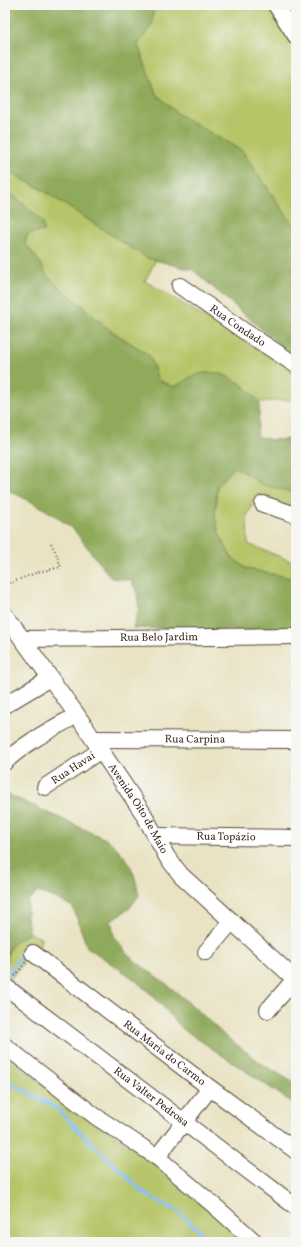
<svg xmlns="http://www.w3.org/2000/svg" width="301" height="1247" font-family="Vollkorn,serif">
<rect width="100%" height="100%" fill="#f6f6f2"/>
<filter id="ink" filterUnits="userSpaceOnUse"><feTurbulence type="fractalNoise" baseFrequency=".025" numOctaves="2"/><feDisplacementMap in="SourceGraphic" scale="8" xChannelSelector="R" yChannelSelector="G"/><feConvolveMatrix kernelMatrix="1 2 1 2 8 2 1 2 1" color-interpolation-filters="sRGB"/></filter>
<filter id="wash" filterUnits="userSpaceOnUse"><feTurbulence type="fractalNoise" baseFrequency=".012" numOctaves="4" result="noise"/><feDisplacementMap in="SourceGraphic" scale="16" xChannelSelector="R" yChannelSelector="G"/><feGaussianBlur stdDeviation="0.9" result="paint"/><feColorMatrix in="noise" values="0 0 0 0 0 0 0 0 0 0 0 0 0 0 0 0 0 1.4 0 .05"/><feComposite in="paint" operator="in"/></filter>
<g filter="url(#wash)">
<rect width="100%" height="100%" fill="#e9e3c3"/>
<g fill="#b6c567" stroke="#787842">
<polygon points="154,5 296,5 296,229 242,151 178,114 156,94 138,45 152,24"/>
<polygon points="5,169 44,191 147,258 156,260 145,281 296,372 296,399 260,402 239,382 199,374 174,387 158,380 149,355 110,330 47,277 39,261 25,243 28,234 25,205 5,190"/>
<polygon points="234,467 249,475 260,484 296,493 296,510 264,495 257,496 247,516 248,544 296,563 296,579 247,569 231,557 220,536 215,517 217,486"/>
<path d="M29,933L41,938L40,945L37,950L34,949L5,986C5,975 5,951 13,944C18,939 24,936 29,933Z"/>
<polygon points="5,1056 141,1154 248,1242 5,1242"/>
</g>
<g fill="#90aa5c" stroke="#666a3d">
<polygon points="5,5 154,5 152,24 138,45 156,94 178,114 242,151 296,229 296,359 193,270 147,258 44,191 5,169"/>
<path d="M5,190L25,205L42,221L44,231L28,234L25,243L39,261L47,276L110,330L149,355L158,380L174,387C182,383 190,376 199,374C225,367 243,386 260,402L257,436L271,440L296,439V493L260,484L249,475L234,467L217,486L215,517L220,536L231,557L247,569L296,579V632L133,628L139,609L137,593L131,580L111,578L74,530L53,514L30,501L5,489Z"/>
<path d="M5,793L108,840C129,858 134,869 139,895L129,909L111,920L114,936L131,958L165,983L194,1007L224,1035L262,1064L296,1084V1105L183,1029L152,995L134,979L87,947L73,907L55,898L38,892L28,901L27,917L29,933C22,938 9,943 8,952C7,958 6,963 5,968Z"/>
</g>
<g fill="none" stroke-linecap="round" stroke-linejoin="round">
<g stroke="#80bef3" stroke-width="3.5">
<polyline points="5,979 29,945"/>
<polyline points="5,1080 58,1109 78,1130 144,1193 179,1212 211,1242"/>
</g>
</g>
</g>
<g filter="url(#ink)">
<g fill="none" stroke-linecap="round" stroke-linejoin="round">
<g stroke="#554637" stroke-width="18">
<g id="minor">
<polyline points="276,5 296,36"/>
<path id="s1" d="M180,286L244,331L296,365"/>
<polyline points="263,504 296,515"/>
<path id="s2" d="M5,615L77,715L143,813L167,857L181,875L296,980"/>
<path id="s3" d="M22,639L296,636"/>
<polyline points="5,705 50,678"/>
<path id="s4" d="M93,739L296,740"/>
<path d="M5,762C26,742 52,729 77,715"/>
<path id="s5" d="M45,787L101,750"/>
<path id="s6" d="M156,836L296,838"/>
<polyline points="206,952 232,921"/>
<path id="s7" d="M33,953L210,1088L296,1151"/>
<path id="s8" d="M6,987L296,1207"/>
<polyline points="268,1010 295,979 296,975"/>
<polyline points="5,1046 95,1116 157,1157 217,1208 255,1242"/>
<polyline points="157,1157 210,1088"/>
</g>
</g>
<g stroke="#554637" stroke-width="2" stroke-dasharray="1 3" stroke-linecap="butt">
<polyline points="5,585 38,572 61,567 56,553 50,541"/>
<polyline points="15,976 26,962"/>
</g>
<use href="#minor" stroke="#fff" stroke-width="16"/>
</g>
</g>
<g text-anchor="middle" dominant-baseline="central" stroke-width="3" stroke-linejoin="round" paint-order="stroke">
<g font-size="11" fill="#3b2a1e" stroke="#f6f6f2">
<text stroke="none"><textPath href="#s1" startOffset="70">Rua Condado</textPath></text>
<text stroke="none"><textPath href="#s3" startOffset="137">Rua Belo Jardim</textPath></text>
<text stroke="none"><textPath href="#s4" startOffset="102">Rua Carpina</textPath></text>
<text stroke="none"><textPath href="#s5" startOffset="34">Rua Havaí</textPath></text>
<text stroke="none"><textPath href="#s2" startOffset="235">Avenida Oito de Maio</textPath></text>
<text stroke="none"><textPath href="#s6" startOffset="70">Rua Topázio</textPath></text>
<text stroke="none"><textPath href="#s7" startOffset="165">Rua Maria do Carmo</textPath></text>
<text stroke="none"><textPath href="#s8" startOffset="182">Rua Valter Pedrosa</textPath></text>
</g>
</g>
<rect width="301" height="1247" fill="none" stroke="#f6f6f2" stroke-width="20"/>
</svg>
